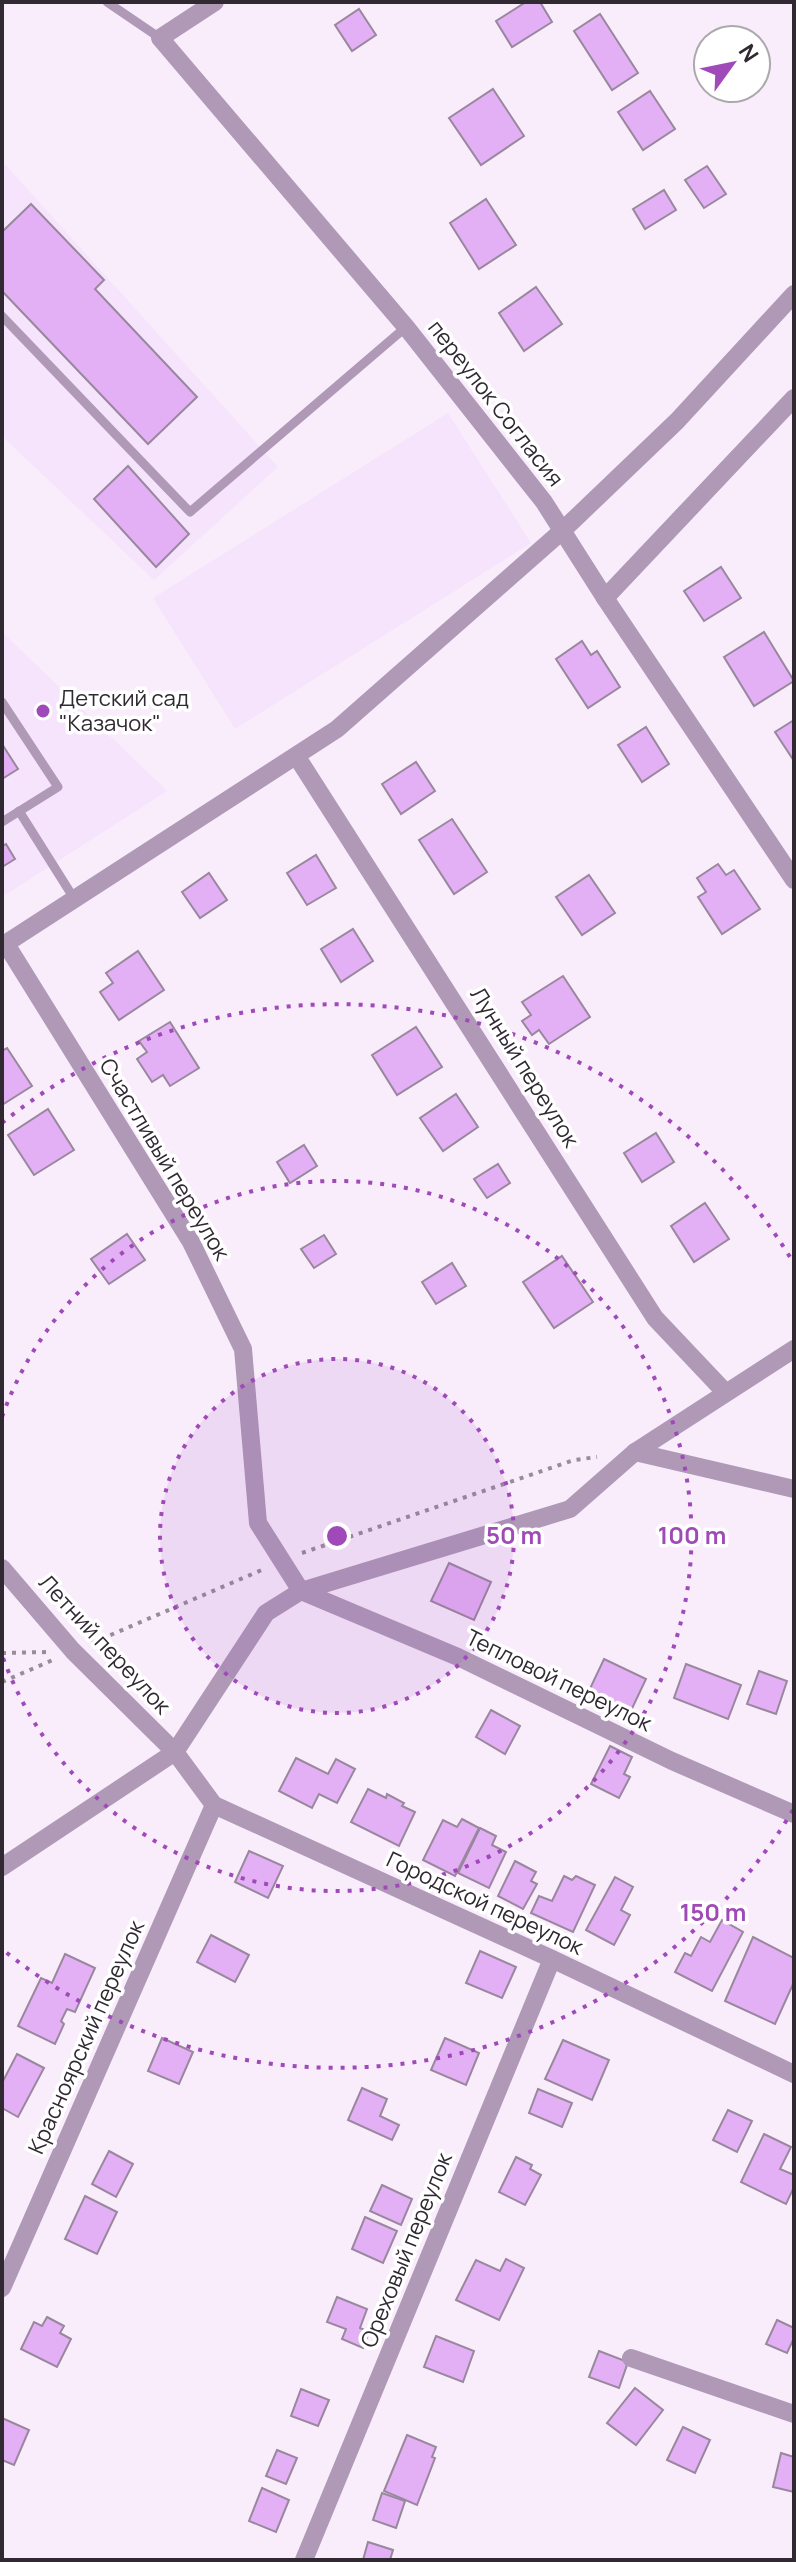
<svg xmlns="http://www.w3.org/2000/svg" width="796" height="2562" font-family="Manrope,sans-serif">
<rect width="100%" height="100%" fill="#f9edfc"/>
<g fill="#f6e3fc">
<polygon points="2,161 278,467 154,580 2,436"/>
<polygon points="448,413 531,543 235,729 153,598"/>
<polygon points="2,632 167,791 2,897"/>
</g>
<g fill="#e4b0f5" stroke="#99879e" stroke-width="2">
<polygon points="526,2 540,2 552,22 512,47 496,21"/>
<polygon points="359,9 376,35 352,51 335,25"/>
<polygon points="600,14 638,73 612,90 574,31"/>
<polygon points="493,89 524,136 481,165 449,118"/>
<polygon points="650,91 675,129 643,150 618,112"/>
<polygon points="707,166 726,194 704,208 685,180"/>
<polygon points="664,190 676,210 645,229 633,209"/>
<polygon points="486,199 516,245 479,269 450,223"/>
<polygon points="31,204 104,280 95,289 197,397 148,444 2,291 2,232"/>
<polygon points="536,287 562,324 524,351 499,313"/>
<polygon points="128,466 189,534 156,567 94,499"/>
<polygon points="721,567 741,598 704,621 684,591"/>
<polygon points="764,632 794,681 754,706 724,657"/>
<polygon points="582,641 591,655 597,651 620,687 588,708 556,659"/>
<polygon points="794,720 794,761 775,732"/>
<polygon points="646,727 669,764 642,782 618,745"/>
<polygon points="2,744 18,769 2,779"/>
<polygon points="416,762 435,791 401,814 382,784"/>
<polygon points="452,819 487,872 454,894 419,840"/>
<polygon points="6,844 15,859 2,867 2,846"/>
<polygon points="316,855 336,888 307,905 287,873"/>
<polygon points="718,864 726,875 734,870 760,909 722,934 698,897 706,892 697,878"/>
<polygon points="209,873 227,900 200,918 182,892"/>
<polygon points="589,875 615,913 582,935 556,897"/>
<polygon points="353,929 373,961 341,982 321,949"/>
<polygon points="138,951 164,990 119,1020 100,992 113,983 106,973"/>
<polygon points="563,976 590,1017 549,1044 539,1030 532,1035 522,1021 531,1015 522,1002"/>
<polygon points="170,1022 199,1068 170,1086 163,1075 152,1082 137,1059 147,1052 139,1041"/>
<polygon points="416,1027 442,1067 397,1095 372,1055"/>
<polygon points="7,1048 32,1086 2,1105 2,1051"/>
<polygon points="456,1094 478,1127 443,1151 420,1118"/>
<polygon points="48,1109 74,1150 34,1175 8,1135"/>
<polygon points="656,1133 674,1162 642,1182 624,1153"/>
<polygon points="304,1145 317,1166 290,1183 277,1162"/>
<polygon points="498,1164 510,1183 487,1198 474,1179"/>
<polygon points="705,1203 729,1239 694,1262 671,1226"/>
<polygon points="127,1234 145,1260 109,1284 91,1259"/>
<polygon points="324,1235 336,1254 314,1268 301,1249"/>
<polygon points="562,1256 593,1302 554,1328 523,1282"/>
<polygon points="452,1263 466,1286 436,1304 422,1282"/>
<polygon points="449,1563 491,1582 474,1620 431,1601"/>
<polygon points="604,1659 646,1679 628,1717 586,1697"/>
<polygon points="686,1664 741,1685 728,1719 674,1698"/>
<polygon points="759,1671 787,1681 776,1714 747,1704"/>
<polygon points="491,1710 520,1726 505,1754 476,1737"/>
<polygon points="610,1746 632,1757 624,1774 630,1777 619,1798 591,1784"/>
<polygon points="296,1758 328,1774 336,1759 355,1769 337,1803 319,1794 312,1808 279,1791"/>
<polygon points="368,1789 386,1798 387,1794 404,1803 402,1806 415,1812 399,1846 351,1822"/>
<polygon points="462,1819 479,1828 455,1876 423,1860 443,1820 457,1827"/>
<polygon points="480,1828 496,1836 492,1845 506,1852 489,1888 458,1873"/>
<polygon points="249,1851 283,1866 268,1898 235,1882"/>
<polygon points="515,1861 536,1872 531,1881 537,1884 523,1909 498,1896"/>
<polygon points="564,1876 572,1880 576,1876 595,1885 573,1932 531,1913 539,1896 552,1901"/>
<polygon points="615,1877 633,1887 621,1910 630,1915 614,1945 586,1930"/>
<polygon points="722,1920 743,1932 712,1991 675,1972 685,1953 691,1956 701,1937 710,1942"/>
<polygon points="211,1935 249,1955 235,1982 197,1962"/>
<polygon points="753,1937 794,1958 794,1982 775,2024 725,2001"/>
<polygon points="480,1951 516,1967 502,1998 466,1983"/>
<polygon points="65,1954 95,1968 75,2012 67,2009 61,2021 64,2024 55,2044 18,2026 41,1978 52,1983"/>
<polygon points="162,2038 193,2052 179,2084 148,2071"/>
<polygon points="445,2038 479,2053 466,2085 431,2070"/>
<polygon points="563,2040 609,2060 592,2100 545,2079"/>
<polygon points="17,2054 44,2068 18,2117 2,2108 2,2083"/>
<polygon points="362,2088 387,2099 380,2116 399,2125 392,2140 348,2120"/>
<polygon points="538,2089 572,2103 562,2127 529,2113"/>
<polygon points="728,2110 752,2121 737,2152 713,2140"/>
<polygon points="764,2134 791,2147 780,2169 794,2175 794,2187 786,2204 741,2182"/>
<polygon points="109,2151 133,2164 116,2197 92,2184"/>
<polygon points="516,2157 532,2165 530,2169 541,2175 525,2205 499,2192"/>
<polygon points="382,2185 412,2199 401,2225 370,2211"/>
<polygon points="85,2196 117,2212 97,2254 65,2239"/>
<polygon points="365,2217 397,2231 383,2263 352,2249"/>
<polygon points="506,2259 524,2268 499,2320 456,2300 476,2260 500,2271"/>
<polygon points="337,2297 367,2309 360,2328 369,2332 363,2348 342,2339 346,2329 327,2322"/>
<polygon points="47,2317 64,2326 60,2333 71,2339 57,2367 21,2349 34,2322 42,2326"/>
<polygon points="777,2320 794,2328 794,2338 787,2353 766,2344"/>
<polygon points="436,2336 474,2351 463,2382 424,2367"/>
<polygon points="599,2351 628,2362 619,2388 589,2377"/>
<polygon points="635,2388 663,2410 636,2445 607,2423"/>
<polygon points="301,2389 329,2400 318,2426 291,2416"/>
<polygon points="2,2418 29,2430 14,2465 2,2460"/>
<polygon points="683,2427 710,2440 695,2473 667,2460"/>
<polygon points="407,2435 436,2447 432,2457 435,2458 417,2505 384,2491"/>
<polygon points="277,2450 297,2458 286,2484 266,2476"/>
<polygon points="781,2453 794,2457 794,2492 773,2487"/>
<polygon points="262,2488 289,2500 276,2532 249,2521"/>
<polygon points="382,2493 405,2501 396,2528 373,2520"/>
<polygon points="368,2542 393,2550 390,2560 363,2560"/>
</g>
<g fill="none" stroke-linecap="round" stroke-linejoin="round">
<g stroke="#968d99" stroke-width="4" stroke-dasharray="4 6" stroke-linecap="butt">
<polyline points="302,1553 574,1460 597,1457"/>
<polyline points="92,1643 264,1569"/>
<polyline points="2,1653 48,1652"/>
<polyline points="2,1682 55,1659"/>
</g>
<g stroke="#af99b7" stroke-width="9">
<polyline points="107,2 160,38"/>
<polyline points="2,316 190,512 406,327"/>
<polyline points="2,702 58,787 2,822"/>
<polyline points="19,811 75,900"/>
</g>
<g stroke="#af99b7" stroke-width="18">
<polyline points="215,2 160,38 406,327 544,502 605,598 794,880"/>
<polyline points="605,598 794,398"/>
<polyline points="297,757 655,1318 725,1392"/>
<polyline points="6,944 191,1242 243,1349 258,1523 301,1591 458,1657 672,1761 794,1814"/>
<polyline points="2,946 337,729 562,531 677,421 794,294"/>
<polyline points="635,1452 794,1489"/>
<polyline points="2,1568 73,1651 175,1752 214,1805 552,1959 794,2074"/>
<polyline points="2,1867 175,1752 266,1613 301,1591 570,1509 635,1452 794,1349"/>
<polyline points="2,2288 214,1805"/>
<polyline points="631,2358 794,2414"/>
<polyline points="304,2560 552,1959"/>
</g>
</g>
<circle cx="337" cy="1536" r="177" fill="#9f4ab8" fill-opacity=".12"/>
<g fill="none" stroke="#9f4ab8" stroke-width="4" stroke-dasharray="4 8">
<circle cx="337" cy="1536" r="177"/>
<path d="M2 1417A355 355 0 1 1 2 1655"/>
<path d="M793 1810A532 532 0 0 1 2 1949M2 1123A532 532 0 0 1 793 1262"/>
</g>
<circle fill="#9f4ab8" stroke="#fff" stroke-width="3" cx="43" cy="711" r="8"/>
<g text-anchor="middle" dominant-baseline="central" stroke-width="7" stroke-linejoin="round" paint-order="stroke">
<g font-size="22" fill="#302932" stroke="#fff">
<text transform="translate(496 403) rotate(52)">переулок Согласия</text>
<text transform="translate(525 1067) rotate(58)">Лунный переулок</text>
<text transform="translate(165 1159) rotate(59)">Счастливый переулок</text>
<text transform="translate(105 1644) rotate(47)">Летний переулок</text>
<text transform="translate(559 1680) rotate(26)">Тепловой переулок</text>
<text transform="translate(485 1903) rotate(25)">Городской переулок</text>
<text transform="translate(86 2037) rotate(-66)">Красноярский переулок</text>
<text transform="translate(406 2250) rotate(-68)">Ореховый переулок</text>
</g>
<g font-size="22" fill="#302932" stroke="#fff" text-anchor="start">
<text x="59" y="698">Детский сад<tspan x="59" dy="25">"Казачок"</tspan></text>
</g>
</g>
<circle cx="337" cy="1536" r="12" fill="#9f4ab8" stroke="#fff" stroke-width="4"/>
<g font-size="24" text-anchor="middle" font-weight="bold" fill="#9f4ab8" stroke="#fff" stroke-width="7" stroke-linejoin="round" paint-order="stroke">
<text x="514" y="1544">50 m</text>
<text x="692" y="1544">100 m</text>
<text x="713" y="1921">150 m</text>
</g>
<rect width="796" height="2562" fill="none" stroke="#302932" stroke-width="8"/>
<g transform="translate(732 64) rotate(57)"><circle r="38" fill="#ffffff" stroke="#aca9ad" stroke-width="2"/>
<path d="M0-6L14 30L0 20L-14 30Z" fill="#9f4ab8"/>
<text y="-12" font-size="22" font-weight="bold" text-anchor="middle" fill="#302932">N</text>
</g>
</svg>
